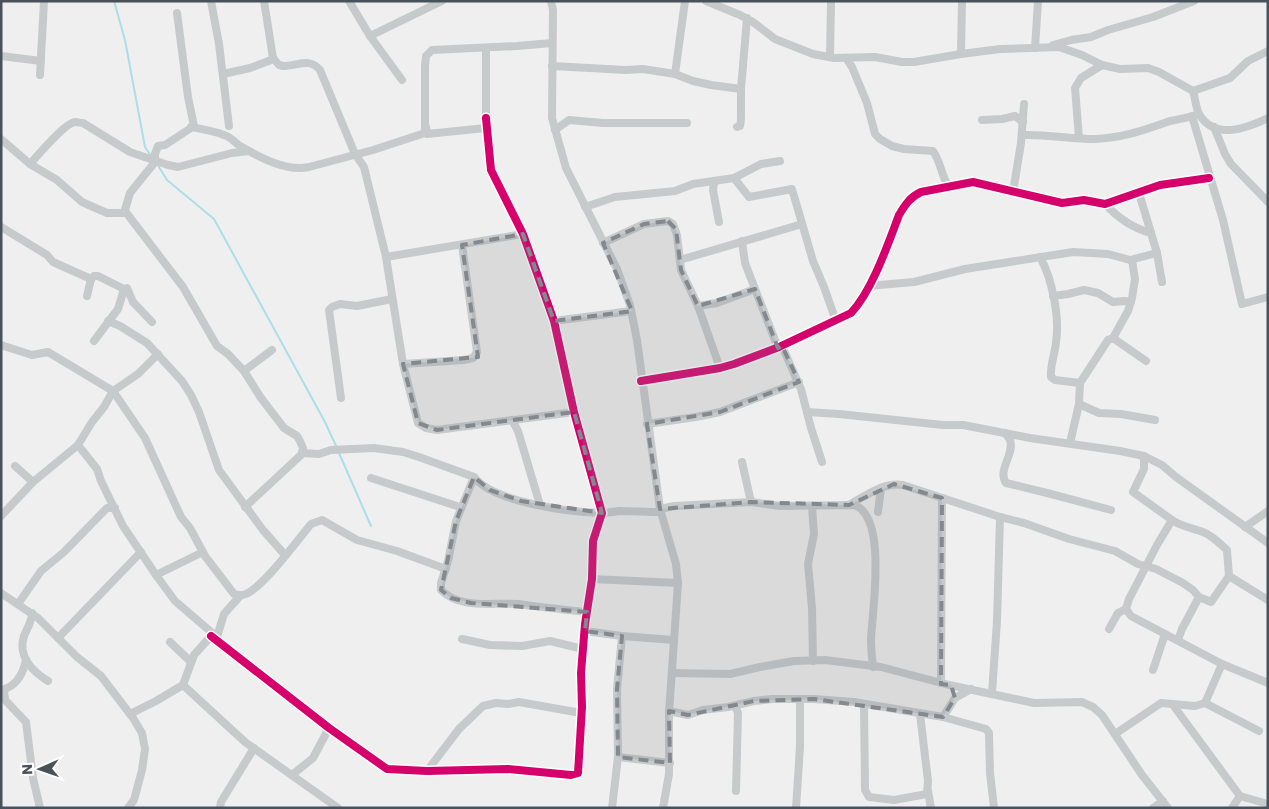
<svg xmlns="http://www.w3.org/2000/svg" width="1269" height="809" font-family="Poppins,sans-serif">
<rect width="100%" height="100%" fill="#f0efef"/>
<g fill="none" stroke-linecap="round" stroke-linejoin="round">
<g stroke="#addde8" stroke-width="2">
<polyline points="114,1 125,40 145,147 151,156"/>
<polyline points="157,164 167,180 214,219 325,422 337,448"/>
<polyline points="339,453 371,526"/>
</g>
<g stroke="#c7cacb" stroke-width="8">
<polyline points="211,1 219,44 229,126"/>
<polyline points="349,1 370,36 402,80"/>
<polyline points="551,1 553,10 552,118 566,168 617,269 630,305 637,340 660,509 676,564 678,583 669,713 669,774 663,808"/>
<path d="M706,1L740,15L753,22L775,39L813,54L834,58L875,57L902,62H914L961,54L1000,49L1059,47L1082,55L1102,65L1120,69L1148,68L1159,72L1193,91C1195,98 1196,108 1199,114C1215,141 1247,128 1268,118"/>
<polyline points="370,36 442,1"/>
<polyline points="1053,45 1071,40 1091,37 1108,30 1153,17 1194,1"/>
<polyline points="1035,48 1038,1"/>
<polyline points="961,54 962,1"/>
<polyline points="1,56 41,61"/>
<polyline points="830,57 831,1"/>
<path d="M273,58L279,65L283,66C298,66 309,57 320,70L355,154L364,167L386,257L403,364L418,423L426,428L437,430L574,412"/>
<path d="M846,58L852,67L867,103L875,134L880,139L892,146L904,149L933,151C941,162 941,176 949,187"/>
<polyline points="552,66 626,70 643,69 675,74 693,81 711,85 741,89"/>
<polyline points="223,74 250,68 271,60 273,58 264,1"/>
<polyline points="675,74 685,1"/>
<polyline points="40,75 44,1"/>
<polyline points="1193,91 1230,78 1248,61 1268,51"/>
<polyline points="1192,116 1223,220 1242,304 1268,297"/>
<polyline points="982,120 1002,119 1015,116 1023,122"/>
<path d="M191,127C202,129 214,131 224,135C231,137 234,142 240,146C259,157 286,172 309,167L373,150L425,133V66L426,56L432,50L517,46L552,43"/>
<polyline points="426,127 427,134 486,128 486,48"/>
<polyline points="737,127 740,126 741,119 741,89 747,18"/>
<polyline points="1214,127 1225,154 1231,164 1268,202"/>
<polyline points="555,130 569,120 603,123 687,123"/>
<path d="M1022,135C1047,134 1070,139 1095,139C1123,138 1144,130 1170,121C1179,119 1188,118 1196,115"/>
<polyline points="1079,138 1075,88 1081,78 1102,65"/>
<polyline points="1,139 30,164 57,180 82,202 107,213 124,213 130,193 155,162 155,154 158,146 165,145 194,126 188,97 177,13"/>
<path d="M30,164C38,155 65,123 75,122C77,122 80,123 83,123L130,152L168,165L178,167L232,153L249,151"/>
<polyline points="734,178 749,197 792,189 813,261 824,287 836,321"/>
<polyline points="714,183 713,190 719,222"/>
<polyline points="1013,192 1021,143 1024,104"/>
<polyline points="1139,193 1157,253 1162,282"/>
<path d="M1105,204C1118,218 1132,228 1151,233"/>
<polyline points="585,207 615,197 675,191 693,184 734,178 761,164 780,161"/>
<polyline points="125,211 183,287 217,346 228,354 244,371 261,398 284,428 297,436 300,441 303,448 302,454 245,507"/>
<polyline points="1,227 47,255 53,262 91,279 94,276 98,276 124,289 127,288 133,302 152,322"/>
<polyline points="742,241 745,263 778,348"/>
<polyline points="603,243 644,224 668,221 673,224 677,235 681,270 698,306 720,368"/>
<polyline points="386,257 523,234"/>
<path d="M1040,257C1052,278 1060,318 1056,342C1055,354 1050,365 1051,377L1055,380L1080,383"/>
<polyline points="680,260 802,224"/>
<polyline points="868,286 914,282 965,269 1073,252 1108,254 1130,260 1157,253"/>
<polyline points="87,296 91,279"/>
<polyline points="1053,296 1068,294 1084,290 1098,293 1113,302 1124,301 1131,302"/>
<polyline points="698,306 717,303 755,289"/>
<polyline points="108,321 120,326 147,343 182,381 191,395 199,412 219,470 263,530 285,555"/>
<polyline points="554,321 631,311"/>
<polyline points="1113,338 1146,361"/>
<polyline points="94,341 118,309 124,289"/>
<path d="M1,345L32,355L48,352L113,391L145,438L181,517L190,528L205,556L234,594C239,595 242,596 246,594C264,586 297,541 311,524L322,520L357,540L397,551L446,569"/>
<polyline points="782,346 801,389 811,428 822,462"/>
<polyline points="403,364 464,360 473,358 477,352 462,245"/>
<polyline points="244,371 272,350"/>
<path d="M641,381L720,368L734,364L779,347L851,313C872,291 888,244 899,215C905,205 910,197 921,192L973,182L1062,203L1084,200L1105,204L1160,185L1209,178"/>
<polyline points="341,398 329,310 332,307 340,304 357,306 392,299"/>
<polyline points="1079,404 1099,413 1121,414 1155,420"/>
<polyline points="807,412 839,414 943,425 963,425 1030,438 1120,451 1144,456 1162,465 1176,477 1268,543"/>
<polyline points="512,420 518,431 540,505"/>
<polyline points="647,424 696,417 720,412 799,382"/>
<path d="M1005,433C1006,435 1009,437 1010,440C1015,454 997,470 1006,483L1051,494L1111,510"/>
<polyline points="1070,443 1079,404 1080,383 1108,340 1113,338 1128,311 1132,298 1135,279 1132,260"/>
<polyline points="78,445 97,469 101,481 123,526 156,575 175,601 217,637"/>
<path d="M302,453L319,454L331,450L374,448L403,452L419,457L474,477C493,502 569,512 600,513C606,513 613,512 619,511C633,511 647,512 661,512"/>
<polyline points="1144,456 1144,469 1133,492 1172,520 1157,545 1129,599 1126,609 1131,616 1165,634 1222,664 1268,683"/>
<polyline points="742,462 751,502"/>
<polyline points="15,466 33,482"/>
<path d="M474,477L456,521L448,561L441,583V590C461,610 493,602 518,604C542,607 564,610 587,612"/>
<polyline points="371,478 460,507"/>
<path d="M849,505C865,496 883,482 903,485L1000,517L1024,523L1069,539L1115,551L1138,564L1156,569L1183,583L1193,590L1199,597L1182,629L1178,640"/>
<polyline points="812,506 814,534 808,564 812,608 813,661"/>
<path d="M660,509L674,506L751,502L780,506L854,505C888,516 872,612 871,640C871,649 872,658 873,667"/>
<polyline points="878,512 881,488"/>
<polyline points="1,516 33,482 78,445 92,422 104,407 113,391 138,374 158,354"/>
<path d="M1172,520C1182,527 1193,528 1203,532C1213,536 1219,543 1227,550L1229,576L1211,602L1199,597"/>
<polyline points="1245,527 1268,511"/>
<polyline points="156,575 203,552"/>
<polyline points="1229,576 1268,600"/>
<polyline points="592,579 678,583"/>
<polyline points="1,593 38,618 77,657 101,676 133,718 142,733 145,749 142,770 134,800 128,808"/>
<polyline points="18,604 41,571 64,552 107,508 115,508"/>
<path d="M32,613C32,622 27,628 24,636C17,656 33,672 48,681"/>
<polyline points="1109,629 1118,613 1126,609"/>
<polyline points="585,631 622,636 674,640"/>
<polyline points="211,636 329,728 387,769 427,771 508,769 571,775 578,773 582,707 581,673 585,624 592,579 593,541 602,513 574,412 554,321 523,234 491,170 486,118"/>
<polyline points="58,638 141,552"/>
<polyline points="462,639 490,645 522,646 550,641 583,649"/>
<polyline points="170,642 191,662"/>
<polyline points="1153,670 1165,634"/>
<polyline points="672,673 730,674 760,667 794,661 825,660 881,667 949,685 1034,703 1082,702 1093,707 1102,715 1142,775 1168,808"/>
<polyline points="941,683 942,498"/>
<polyline points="183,685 245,742 338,808"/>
<path d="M1,690C16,687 23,674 26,660"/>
<polyline points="4,690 5,700 26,722 33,778 40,808"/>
<polyline points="992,693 997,621 1000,517"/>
<polyline points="1205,703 1259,731"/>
<polyline points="864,704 865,790 869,797 894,800 927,794 928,781 920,714"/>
<polyline points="1173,705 1240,796 1268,804"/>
<polyline points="735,706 738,713 736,791"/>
<polyline points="669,711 688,715 703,710 728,707 754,701 772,699 814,699 854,702 943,717 986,729 989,733 990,773 994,808"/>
<polyline points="130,714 156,701 183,685 194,655 211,636 217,637 224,614 240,596"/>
<polyline points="943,717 955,698 971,689"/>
<polyline points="1115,734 1161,703 1195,706 1205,703 1222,664"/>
<polyline points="618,757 670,763"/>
<polyline points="427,771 459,729 483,706 496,703 508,704 519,702 581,713"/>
<polyline points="292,775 313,758 329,728"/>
<polyline points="928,791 931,808"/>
<polyline points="220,808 221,802 254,748"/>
<polyline points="612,808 618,757 617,689 622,636"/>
<polyline points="796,808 800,747 800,700"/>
<polyline points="1153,808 1163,801"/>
<polyline points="1232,808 1240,796"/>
</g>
<g stroke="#fff" stroke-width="11">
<g id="cycleway">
<path d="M641,381L720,368L734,364L779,347L851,313C872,291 888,244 899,215C905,205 910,197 921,192L973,182L1062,203L1084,200L1105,204L1160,185L1209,178"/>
<polyline points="211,636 329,728 387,769 427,771 508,769 571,775 578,773 582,707 581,673 585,624 592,579 593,541 602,513 574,412 554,321 523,234 491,170 486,118"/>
</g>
</g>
<use href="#cycleway" stroke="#d6006c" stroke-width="8"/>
</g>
<path fill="#83898e" fill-opacity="0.2" stroke="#83898e" stroke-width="4" stroke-dasharray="10 6" stroke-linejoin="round" d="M668,221L676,229L681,270L698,306L755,289L778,348L782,346L799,382L720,412L647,424L660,509L751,502L849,505L894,484L942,498L941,684L951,685L955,698L943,717L814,699L754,701L688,715L669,711L670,763L618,757L617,689L622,636L585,631L587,612L471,603L451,598L441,590L456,521L474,477L490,490L521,501L602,513L574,412L437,430L418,423L403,364L478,357L462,245L523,234L554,321L632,311L603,243L644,224Z"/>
<rect width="1269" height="809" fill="none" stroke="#48525a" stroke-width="5"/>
<g transform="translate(40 769) rotate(268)" stroke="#ffffff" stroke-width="4" paint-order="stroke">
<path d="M0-4L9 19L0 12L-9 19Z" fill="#48525a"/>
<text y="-8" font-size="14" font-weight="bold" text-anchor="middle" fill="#48525a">N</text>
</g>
</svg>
